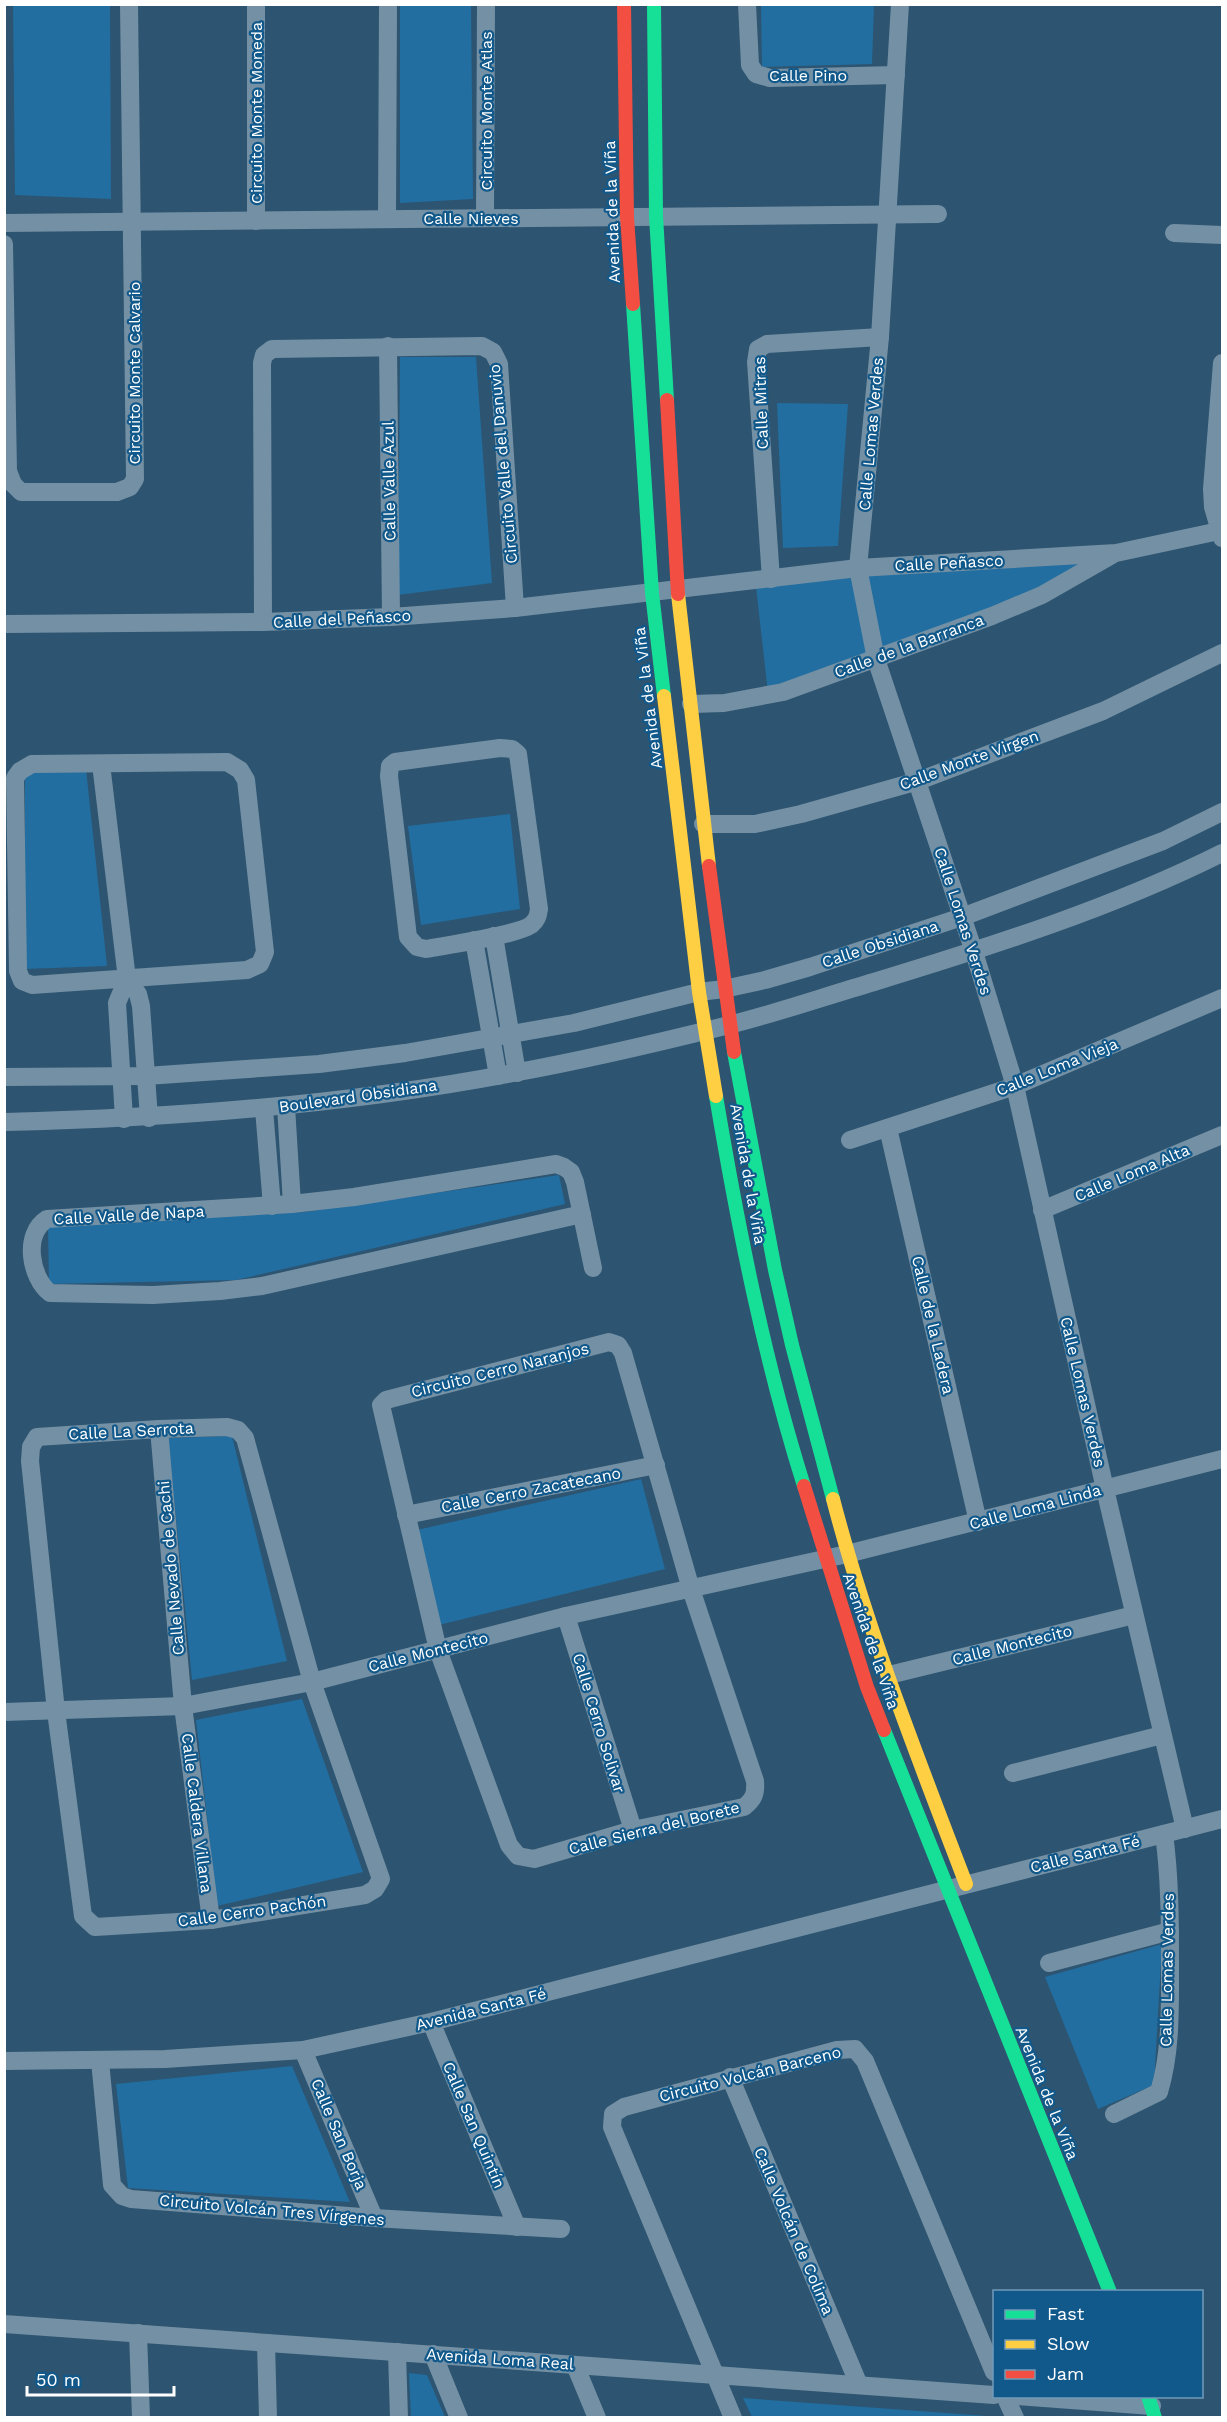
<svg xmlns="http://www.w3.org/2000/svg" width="1227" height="2422" font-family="'Work Sans',sans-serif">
<rect width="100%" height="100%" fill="#2d5470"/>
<g fill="#226ea0">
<polygon points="13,5 110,5 111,199 15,195"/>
<polygon points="400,5 471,5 473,199 400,203"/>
<polygon points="761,5 874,5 872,64 762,67"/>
<polygon points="400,357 476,357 492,583 398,595"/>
<polygon points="777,403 848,404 838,546 783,548"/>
<polygon points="1097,561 1036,594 880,652 864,573"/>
<polygon points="854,571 872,654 768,693 756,587"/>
<polygon points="86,769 107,966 25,969 25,771"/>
<polygon points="510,814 520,909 421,925 408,826"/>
<polygon points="559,1175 565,1204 236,1280 49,1284 48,1226 305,1212"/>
<polygon points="232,1436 287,1661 192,1680 168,1438"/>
<polygon points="641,1479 665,1569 439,1625 417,1530"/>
<polygon points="302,1699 363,1872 217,1906 196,1720"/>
<polygon points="1162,1944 1154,2085 1098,2109 1045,1977"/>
<polygon points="292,2066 350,2202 128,2188 116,2084"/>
<polygon points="409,2373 427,2375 445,2417 411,2417"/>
<polygon points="743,2398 1001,2417 752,2417"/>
</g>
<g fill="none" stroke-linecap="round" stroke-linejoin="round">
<g stroke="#7490a4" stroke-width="18">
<polyline points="256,4 256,221"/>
<polyline points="747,4 750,65 756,74 770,78 896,75"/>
<polyline points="900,4 880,337 858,568 876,659 974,952 1015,1086 1105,1489 1185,1829"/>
<polyline points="485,218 486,4"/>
<polyline points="387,219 388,4"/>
<polyline points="4,223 938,214"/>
<polyline points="1174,233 1222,235"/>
<polyline points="4,244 8,471 13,484 21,492 117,492 130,487 135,479 129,4"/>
<polyline points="388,346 391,617"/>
<polyline points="1222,363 1212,489 1213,507 1222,538"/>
<polyline points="771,579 756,362 758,349 767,344 880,337"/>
<polyline points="263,622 262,363 264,355 272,349 482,346 493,352 499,364 515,608"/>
<polyline points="4,624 263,622 391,617 515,608 858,568 1116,553 1219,531"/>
<polyline points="691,704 724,703 783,692 992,616 1042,595 1112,555"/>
<path d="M500,748L512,749L518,754L539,909C538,916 537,920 531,925C517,935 447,945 426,949L417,947L408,937L389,776L390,766L395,762Z"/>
<polygon points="227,762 240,770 246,780 265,952 260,964 247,970 32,985 22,981 18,971 15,778 20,771 32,764"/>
<polyline points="101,764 127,979 138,994 141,1006 149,1118"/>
<polyline points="703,824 755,824 801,814 918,781 1103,711 1222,653"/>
<polyline points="494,936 517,1073"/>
<polyline points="474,940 498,1076"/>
<polyline points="4,1077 146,1076 319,1064 405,1053 574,1023 699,992 724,989 765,980 810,967 962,917 1163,841 1222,812"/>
<polyline points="286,1106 292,1204"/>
<polyline points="264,1109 272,1206"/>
<polyline points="124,1119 117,1003 127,979"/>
<path d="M4,1122C175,1118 345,1105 513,1073C585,1060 657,1043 729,1025C777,1013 826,996 874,982C992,946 1112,908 1222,853"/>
<polyline points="888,1128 978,1522"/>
<polyline points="850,1140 1015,1086 1222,998"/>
<polyline points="1042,1210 1222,1135"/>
<path d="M582,1214L262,1286L220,1291L153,1295L50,1293C30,1277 23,1234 47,1219L292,1204L354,1197L556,1164L564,1167L571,1172L575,1182L593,1268"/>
<path d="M609,1342L618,1345L623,1353L691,1589L755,1781C756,1794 754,1799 744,1807L633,1830L534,1859L518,1856L509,1845L438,1650L381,1405L386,1400Z"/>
<polygon points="227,1427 238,1430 245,1438 312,1682 381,1879 375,1889 365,1895 211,1920 95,1927 83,1916 56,1711 30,1461 31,1447 37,1437 159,1429"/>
<polyline points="159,1429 183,1706 211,1920"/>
<polyline points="406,1515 656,1465"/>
<polyline points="566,1616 633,1830"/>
<polyline points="889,1675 1134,1615"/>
<polyline points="4,1712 183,1706 312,1682 566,1616 847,1554 1222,1459"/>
<polyline points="1013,1773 1162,1735"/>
<polyline points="1049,1963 1170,1931"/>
<polyline points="431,2022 517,2227"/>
<polyline points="303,2050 374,2218"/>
<polyline points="4,2061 165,2059 303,2050 431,2022 1222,1819"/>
<polyline points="100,2061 112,2185 122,2196 131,2199 374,2218 561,2229"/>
<polyline points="730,2077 859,2385"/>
<path d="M1114,2114L1159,2092C1171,2053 1170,2009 1170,1968C1170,1923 1170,1878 1164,1834"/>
<polyline points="4,2324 994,2395"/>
<polyline points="138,2333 141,2418"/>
<polyline points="266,2343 268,2418"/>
<polyline points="397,2352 399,2418"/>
<polyline points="433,2354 459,2418"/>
<polyline points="575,2365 597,2418"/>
<polyline points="1005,2396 1015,2418"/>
<polyline points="1017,2396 1152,2406"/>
<polyline points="733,2418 612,2127 613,2114 624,2107 837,2050 855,2049 865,2061 994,2372"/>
</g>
<g stroke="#16e098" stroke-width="14">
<polyline points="654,4 656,216 667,400"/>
<polyline points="633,304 652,593 664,696"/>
<polyline points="734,1052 775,1270 792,1345 833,1499"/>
<path d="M716,1096C738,1227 764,1359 804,1486"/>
<polyline points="884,1730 1110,2292"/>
<polyline points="1148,2396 1155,2418"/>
</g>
<g stroke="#ffcf43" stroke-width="14">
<polyline points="678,594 709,866"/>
<polyline points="664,696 699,992 716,1096"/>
<path d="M833,1499C867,1630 918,1758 966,1884"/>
</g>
<g stroke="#f24e42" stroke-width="14">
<polyline points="624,4 627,217 633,304"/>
<polyline points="667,400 678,594"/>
<polyline points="709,866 734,1052"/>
<polyline points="804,1486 867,1687 884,1730"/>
</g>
</g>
<g text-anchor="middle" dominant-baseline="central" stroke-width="4.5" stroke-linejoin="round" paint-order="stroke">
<g font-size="16" fill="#fff" stroke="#12598b">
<text x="808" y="75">Calle Pino</text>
<text transform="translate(486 111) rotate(-90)">Circuito Monte Atlas</text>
<text transform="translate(256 113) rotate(-90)">Circuito Monte Moneda</text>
<text transform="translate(612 212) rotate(-92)">Avenida de la Viña</text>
<text x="471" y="218">Calle Nieves</text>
<text transform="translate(134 373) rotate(-90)">Circuito Monte Calvario</text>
<text transform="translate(761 403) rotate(-92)">Calle Mitras</text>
<text transform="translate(871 434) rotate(-85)">Calle Lomas Verdes</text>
<text transform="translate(503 464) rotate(-95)">Circuito Valle del Danuvio</text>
<text transform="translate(389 481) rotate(-91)">Calle Valle Azul</text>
<text transform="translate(949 563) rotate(-3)">Calle Peñasco</text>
<text transform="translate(342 619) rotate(-3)">Calle del Peñasco</text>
<text transform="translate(909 646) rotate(-20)">Calle de la Barranca</text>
<text transform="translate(648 698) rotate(-97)">Avenida de la Viña</text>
<text transform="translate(969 760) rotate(-20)">Calle Monte Virgen</text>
<text transform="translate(963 921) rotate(72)">Calle Lomas Verdes</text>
<text transform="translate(880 944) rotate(-18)">Calle Obsidiana</text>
<text transform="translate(1057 1067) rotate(-22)">Calle Loma Vieja</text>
<text transform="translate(358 1096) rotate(-8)">Boulevard Obsidiana</text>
<text transform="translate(1132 1173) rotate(-23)">Calle Loma Alta</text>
<text transform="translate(748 1174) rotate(80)">Avenida de la Viña</text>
<text transform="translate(129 1215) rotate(-3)">Calle Valle de Napa</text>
<text transform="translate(933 1325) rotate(77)">Calle de la Ladera</text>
<text transform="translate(500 1370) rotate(-14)">Circuito Cerro Naranjos</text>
<text transform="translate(1083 1392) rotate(77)">Calle Lomas Verdes</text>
<text transform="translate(131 1431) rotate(-3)">Calle La Serrota</text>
<text transform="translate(531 1490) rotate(-11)">Calle Cerro Zacatecano</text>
<text transform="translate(1035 1507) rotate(-15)">Calle Loma Linda</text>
<text transform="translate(171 1568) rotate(-95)">Calle Nevado de Cachi</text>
<text transform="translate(871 1641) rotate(71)">Avenida de la Viña</text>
<text transform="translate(1012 1645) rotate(-14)">Calle Montecito</text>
<text transform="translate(428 1652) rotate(-14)">Calle Montecito</text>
<text transform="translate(599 1723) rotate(73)">Calle Cerro Solivar</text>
<text transform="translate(197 1813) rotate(83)">Calle Caldera Villana</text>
<text transform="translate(654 1828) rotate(-14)">Calle Sierra del Borete</text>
<text transform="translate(1085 1854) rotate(-14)">Calle Santa Fé</text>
<text transform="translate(252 1911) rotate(-8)">Calle Cerro Pachón</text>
<text transform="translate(1167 1970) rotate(-89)">Calle Lomas Verdes</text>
<text transform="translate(481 2009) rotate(-14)">Avenida Santa Fé</text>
<text transform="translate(750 2074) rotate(-14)">Circuito Volcán Barceno</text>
<text transform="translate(1047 2093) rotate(68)">Avenida de la Viña</text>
<text transform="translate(474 2125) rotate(67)">Calle San Quintín</text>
<text transform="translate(339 2134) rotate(67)">Calle San Borja</text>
<text transform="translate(272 2210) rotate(5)">Circuito Volcán Tres Vírgenes</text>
<text transform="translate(794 2231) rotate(67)">Calle Volcán de Colima</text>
<text transform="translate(500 2359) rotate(4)">Avenida Loma Real</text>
</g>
</g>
<rect width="1227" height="2422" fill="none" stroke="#ffffff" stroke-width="12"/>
<rect x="993" y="2290" width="210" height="108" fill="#12598b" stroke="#719bb9" stroke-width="1.5"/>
<rect x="1005" y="2310" width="30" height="9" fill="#16e098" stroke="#719bb9" stroke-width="1.5"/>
<text x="1047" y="2320" font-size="18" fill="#ffffff">Fast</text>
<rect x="1005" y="2340" width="30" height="9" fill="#ffcf43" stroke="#719bb9" stroke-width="1.5"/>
<text x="1047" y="2350" font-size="18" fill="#ffffff">Slow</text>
<rect x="1005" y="2370" width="30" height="9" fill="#f24e42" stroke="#719bb9" stroke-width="1.5"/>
<text x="1047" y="2380" font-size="18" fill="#ffffff">Jam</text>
<path d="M27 2386v9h147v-9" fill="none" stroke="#ffffff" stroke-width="3"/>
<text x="36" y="2386" font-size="18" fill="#ffffff" stroke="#12598b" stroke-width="4.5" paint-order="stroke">50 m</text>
</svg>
